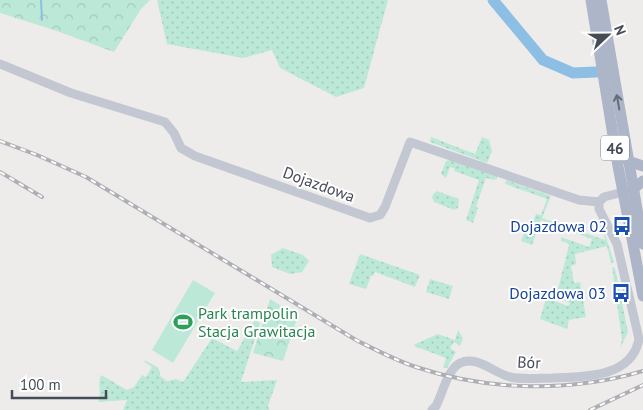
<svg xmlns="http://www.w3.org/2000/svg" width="643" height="410" font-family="'PT Sans',sans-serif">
<defs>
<pattern id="grass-dots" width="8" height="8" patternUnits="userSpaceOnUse" patternTransform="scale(1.25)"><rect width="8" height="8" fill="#bce9d7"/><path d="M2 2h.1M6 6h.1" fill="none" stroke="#a3c9bb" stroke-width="1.8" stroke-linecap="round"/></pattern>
<pattern id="forest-crowns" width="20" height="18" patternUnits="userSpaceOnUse" patternTransform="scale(1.25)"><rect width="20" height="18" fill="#bce9d7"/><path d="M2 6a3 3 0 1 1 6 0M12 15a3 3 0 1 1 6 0" fill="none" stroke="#a3c9bb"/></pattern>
</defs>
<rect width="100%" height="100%" fill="#eeeceb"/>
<g fill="url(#grass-dots)">
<polygon points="157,0 388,0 364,88 336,97 280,68 272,50 243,58 167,44"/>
<polygon points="431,137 475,154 482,137 489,140 492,151 487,163 430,142"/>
<polygon points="453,159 497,176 497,178 494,180 486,178 476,207 478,208 473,223 466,220 479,180 454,171 455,169 450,167 446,178 441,174 446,161"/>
<polygon points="506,180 551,196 542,218 605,240 604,235 605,234 614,262 611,263 607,246 575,254 576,264 571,266 574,283 580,282 586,317 569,320 567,329 540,319 546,298 568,306 570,303 556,297 569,245 567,243 561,241 561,237 589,247 592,239 541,220 532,245 521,241 527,224 528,227 532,224 536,214 541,215 547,199 505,184"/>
<polygon points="437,191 459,199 458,208 454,210 434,202 432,197 434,193"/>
<polygon points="283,248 303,255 309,261 302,272 290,274 272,267 271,255"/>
<polygon points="360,254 420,275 415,287 375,272 373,276 371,276 366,289 349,284"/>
<polygon points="612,267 615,268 628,332 620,348 622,340"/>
<polygon points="430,279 453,286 449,299 426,292"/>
<path d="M255,320L260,323L241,382L277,380L268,406L269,410H123L127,400L98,402C102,393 97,383 101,375L127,390L134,387L142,375L146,377L152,367L143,361H146C152,364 162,368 160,376L167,381L176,379L183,382L212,338L237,351Z"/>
<polygon points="458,330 463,338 460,346 454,342 450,348 456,352 447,368 443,368 446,358 414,346 415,344 438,334 455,340"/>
</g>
<g fill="url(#forest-crowns)">
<polygon points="0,0 150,0 141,9 114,52 54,30 0,13"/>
<polygon points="270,299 298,316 283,361 253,353"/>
</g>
<polygon fill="#bce9d7" points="193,280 215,293 173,363 152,350"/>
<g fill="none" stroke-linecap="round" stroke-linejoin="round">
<polyline stroke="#8cbfe3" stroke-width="2" points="41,0 42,20"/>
<polyline stroke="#8cbfe3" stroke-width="11" points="493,0 543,60 573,73 596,72"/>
<g stroke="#c2c7d2" stroke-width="9">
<polyline points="0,64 71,93 165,122 174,133 181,148 195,156 370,218 380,215 385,207 410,142 579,200 599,202"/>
<polyline points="599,202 604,197 623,192"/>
<path d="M432,410L436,406C443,393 447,370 460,363C477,355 494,373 510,377C524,380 539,378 552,378C583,377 632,378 639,339L617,244L599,209V202"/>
</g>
<g stroke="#adb5c8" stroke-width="11">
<polyline points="591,0 618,166 643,296"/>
<polyline points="601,0 643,244"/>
<polyline points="628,161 643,166"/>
<polyline points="633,189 643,181"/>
</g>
<g stroke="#aeafb5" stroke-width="4">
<g id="rail">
<path d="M0,141L37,155L86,177L356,340C376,350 395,360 416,367C488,391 570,393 643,371"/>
<polyline points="0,172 42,197"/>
<polyline points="590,410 643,385"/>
</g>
</g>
<use href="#rail" stroke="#fff" stroke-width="2" stroke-dasharray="5.5" stroke-linecap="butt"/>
</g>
<defs><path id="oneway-shaft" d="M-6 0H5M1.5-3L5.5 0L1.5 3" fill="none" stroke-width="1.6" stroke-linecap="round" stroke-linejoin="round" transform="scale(1.25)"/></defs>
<use stroke="#646b79" href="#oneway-shaft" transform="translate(618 102) rotate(-100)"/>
<defs>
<g id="bus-bare" transform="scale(1.5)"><path d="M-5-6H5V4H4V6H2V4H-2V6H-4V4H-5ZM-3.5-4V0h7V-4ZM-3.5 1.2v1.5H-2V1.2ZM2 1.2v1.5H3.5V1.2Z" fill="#1a4fb4" stroke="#fff" stroke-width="2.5" paint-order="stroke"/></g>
<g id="stadium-bare" transform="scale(1.5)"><path d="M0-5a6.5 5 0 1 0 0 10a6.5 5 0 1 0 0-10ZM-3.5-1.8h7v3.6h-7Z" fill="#2e9e5b" stroke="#fff" stroke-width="2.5" paint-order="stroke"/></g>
</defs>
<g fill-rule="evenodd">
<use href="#bus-bare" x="622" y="226"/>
<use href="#bus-bare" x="621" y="293"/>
<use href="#stadium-bare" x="183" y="322"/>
</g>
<g text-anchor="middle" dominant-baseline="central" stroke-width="4" stroke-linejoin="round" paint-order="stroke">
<rect fill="#fff" stroke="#7d8189" stroke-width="1" x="601" y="135.5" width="28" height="25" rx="4"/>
<g font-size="15" font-weight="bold" fill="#454b57">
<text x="615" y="148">46</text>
</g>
<g font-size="16" fill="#454b57" stroke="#fff">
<text transform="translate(319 184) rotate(20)">Dojazdowa</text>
<text transform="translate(529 362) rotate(3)">Bór</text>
</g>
<g font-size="16" fill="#164399" stroke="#fff" text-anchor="end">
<text x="607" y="226">Dojazdowa 02</text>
<text x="606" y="293">Dojazdowa 03</text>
</g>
<g font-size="16" fill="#27864d" stroke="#fff" text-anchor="start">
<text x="198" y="313">Park trampolin<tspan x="198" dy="18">Stacja Grawitacja</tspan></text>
</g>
</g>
<g transform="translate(608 35) rotate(68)" stroke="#ffffff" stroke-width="4" paint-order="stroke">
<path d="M0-4L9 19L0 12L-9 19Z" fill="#454b57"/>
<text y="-8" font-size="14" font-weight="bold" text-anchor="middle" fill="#454b57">N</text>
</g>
<path d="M12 390v8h94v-8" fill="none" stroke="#454b57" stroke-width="2.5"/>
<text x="20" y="390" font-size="15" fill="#454b57" stroke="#ffffff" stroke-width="4" paint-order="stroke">100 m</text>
</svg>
